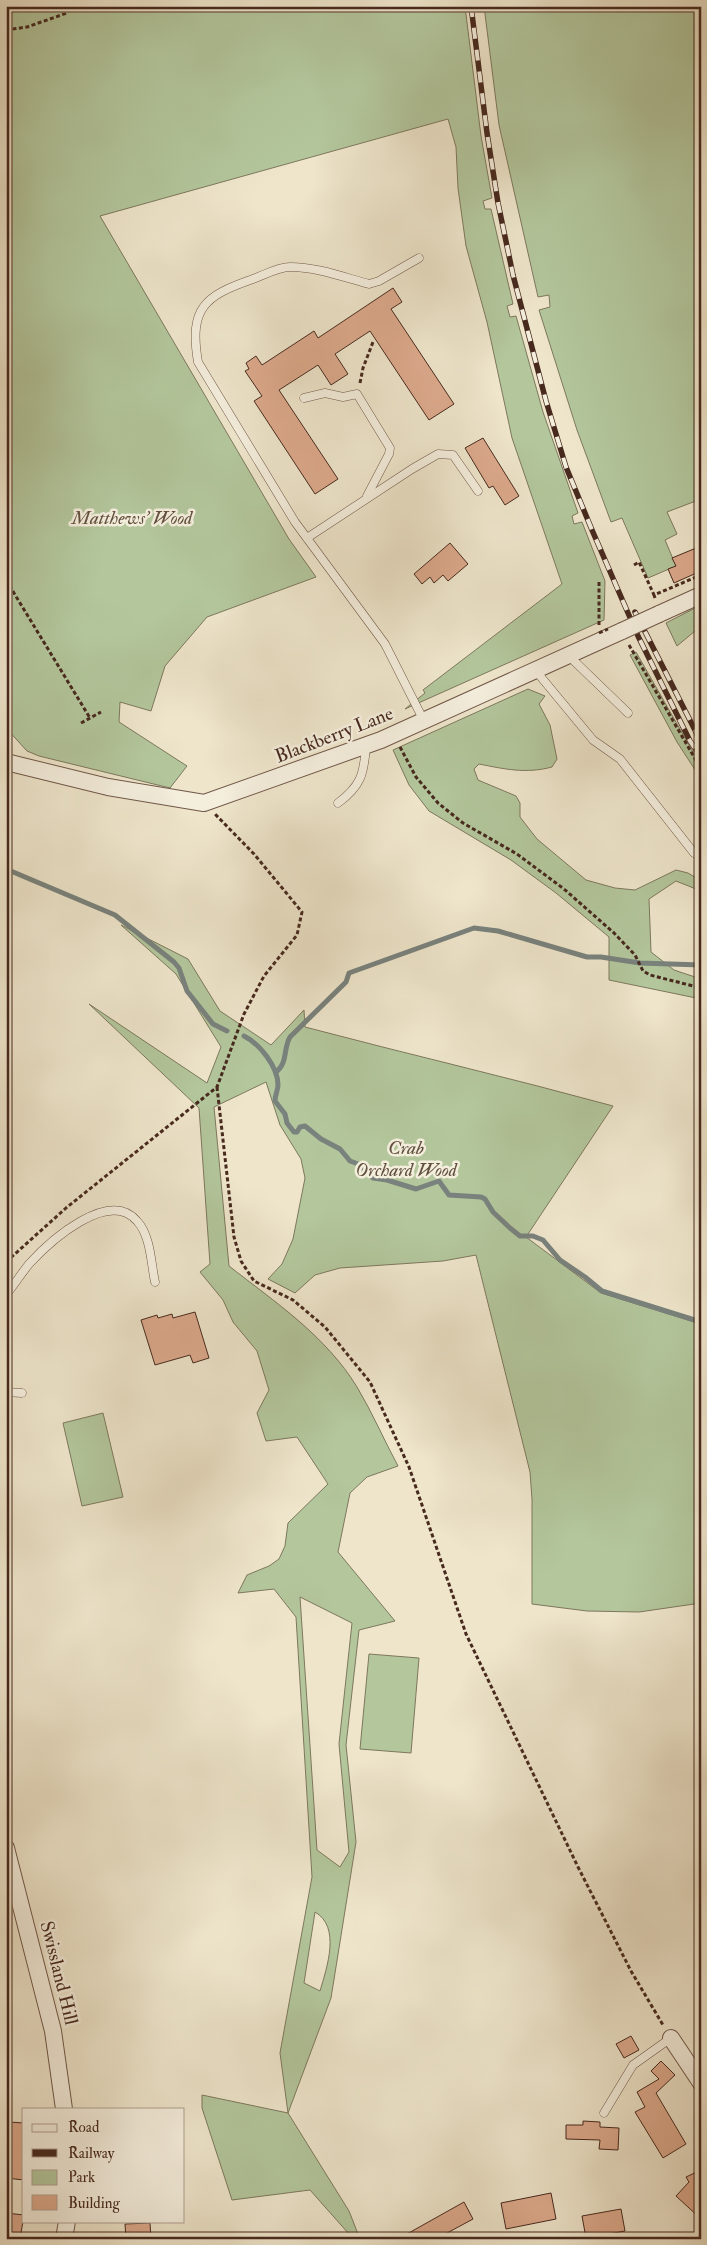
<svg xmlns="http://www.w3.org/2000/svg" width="707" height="2245" font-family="'IM FELL Double Pica',serif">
<rect width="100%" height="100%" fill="#eee5cb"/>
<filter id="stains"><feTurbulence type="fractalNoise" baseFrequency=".004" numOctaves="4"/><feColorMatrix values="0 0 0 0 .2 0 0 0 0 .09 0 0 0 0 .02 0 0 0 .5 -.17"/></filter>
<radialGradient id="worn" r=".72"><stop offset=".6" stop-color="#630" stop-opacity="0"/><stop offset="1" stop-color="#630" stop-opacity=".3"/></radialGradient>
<g fill="#b3c69c" stroke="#7d785d" fill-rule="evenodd">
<polygon points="6,6 465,6 481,136 492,198 483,201 485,209 491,209 513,304 507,306 510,317 516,316 543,412 578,513 572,516 574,524 582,522 605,581 604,620 405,709 425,693 423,690 562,584 512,438 487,322 466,246 458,188 456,147 448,119 100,216 289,539 316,577 207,617 165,666 151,711 120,702 119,722 187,766 170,788 39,756 27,751 6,728"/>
<polygon points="484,6 701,6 701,499 667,512 677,534 665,540 676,566 648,578 622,518 611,522 577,430 539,310 550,307 549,295 538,297 499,125"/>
<polygon points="701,605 701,626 677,646 666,623"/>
<polygon points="636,652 701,766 701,779 677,742 630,655"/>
<path d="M528,689L545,696L539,704L550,725L557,759L552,767C526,774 504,769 479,764L474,769L478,780L516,796L520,803V817L537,839L586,880L615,888L635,890L676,870L688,873L701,881V891L676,881L649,899L651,952L674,970L701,979V999L609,980V937L556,893L511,860L429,811L409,785L393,750Z"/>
<path d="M121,925L188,959L220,1011L271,1045L304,1010L305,1027C407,1054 511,1078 613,1106L526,1237L601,1293L701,1324V1603L639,1612L587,1611L532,1604V1499L530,1472L476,1255L443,1261L340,1268L315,1275L295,1293L268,1279L282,1264L293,1239L305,1178L301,1159L280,1125L266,1082L214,1107L229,1266C275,1302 326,1336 357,1387C372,1412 384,1440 398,1466L367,1477L350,1493L338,1552L395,1621L359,1630L346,1745L356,1842L331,1998L288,2113L349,2211L360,2239H350L349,2234L310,2190L232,2200L202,2108V2095L288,2113L280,2053L312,1877L296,1617L274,1589L238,1593L247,1575L269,1566L279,1559L285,1546L288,1523L328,1484L297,1437L266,1441L257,1413L269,1390L257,1351L233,1322L223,1300L200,1272L210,1264L199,1108L89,1004L207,1083L221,1047L176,974ZM300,1597L352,1623L339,1744L349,1852L340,1867L317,1850ZM315,1912C341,1927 327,1967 320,1991L304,1983Z"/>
<polygon points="103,1413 123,1497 82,1506 63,1423"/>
<polygon points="369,1654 419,1658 411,1753 360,1749"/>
</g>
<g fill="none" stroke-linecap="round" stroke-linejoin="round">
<g stroke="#79827d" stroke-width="5">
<polyline points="6,869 115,915 174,962 179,968 187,991 213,1024 227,1031"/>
<path d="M244,1036C260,1044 278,1067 278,1085C278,1090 275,1095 275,1101L285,1114L287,1123L294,1132H297L300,1127L305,1126L321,1139L340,1149L350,1161L361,1165L367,1173L373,1178L387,1180L416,1189L439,1181L449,1195L481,1197L485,1199L493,1212L510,1228L520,1236H533L543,1240L560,1260L585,1277L602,1291L701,1322"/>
<path d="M276,1072C288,1063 283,1049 290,1037L346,982L349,973L474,928L498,931L587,957H601L640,963L701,965"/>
</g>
</g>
<g fill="#dca98c" stroke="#47291e">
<polygon points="393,288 402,302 391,309 454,404 429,420 370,331 335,354 348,374 331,385 318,365 279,390 338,479 315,494 254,401 262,396 245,371 249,369 246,363 256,356 262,365 314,331 318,338"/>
<polygon points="483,438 519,496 505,505 493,486 489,488 465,448"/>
<polygon points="450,543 468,564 448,581 443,575 434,583 430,577 422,584 414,574"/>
<polygon points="701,546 701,571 674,583 668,569 676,566 672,558"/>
<polygon points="195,1312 209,1358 193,1363 190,1355 155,1365 141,1320 157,1315 158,1318 172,1314 173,1318"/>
<polygon points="631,2036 639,2050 624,2058 616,2044"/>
<polygon points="661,2061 675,2075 656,2093 686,2144 663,2158 635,2112 645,2107 637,2092 659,2079 651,2071"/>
<polygon points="583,2121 600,2122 600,2127 619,2128 618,2150 599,2149 600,2140 566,2139 566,2125 583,2125"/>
<polygon points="9,2122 24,2123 24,2180 6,2178 6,2142"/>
<polygon points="701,2170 701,2219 676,2196 689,2182 686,2177"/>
<polygon points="551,2193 556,2219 506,2229 501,2203"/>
<polygon points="464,2202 473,2219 436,2239 398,2239"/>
<polygon points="621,2209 625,2231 586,2238 582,2216"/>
<polygon points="6,2213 24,2215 20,2239 6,2239"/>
<polygon points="150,2223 151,2239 126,2239 125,2224"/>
</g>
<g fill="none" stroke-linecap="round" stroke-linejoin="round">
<g stroke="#715849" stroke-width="9">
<g id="service">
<path d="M419,258L379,281L369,284C343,277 317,267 290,267C278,267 264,275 253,279C204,296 189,308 198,362L295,522L385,644L424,721"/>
<polyline points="304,398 325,393 343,397 357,394 390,448 389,454 367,496"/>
<polyline points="307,538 412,469 438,454 453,455 478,491"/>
<polyline points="569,656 628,713"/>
<polyline points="536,671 593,740 620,759 694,853"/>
<path d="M338,803C361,786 364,774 366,746"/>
<path d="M6,1295C14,1285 21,1274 29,1264C50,1241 109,1188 137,1221C151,1236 151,1264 155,1282"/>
<polyline points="6,1392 22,1393"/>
<polyline points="604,2113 633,2065 671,2038"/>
</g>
</g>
<g stroke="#715849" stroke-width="18">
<g id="minor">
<polyline points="659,614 701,595"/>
<polyline points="6,762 108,787 204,803 381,740 622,631"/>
<polyline points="6,1848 53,2031 64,2109"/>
<polyline points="671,2038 701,2083"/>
<polyline points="64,2239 67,2221"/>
</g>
</g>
<g stroke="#47291e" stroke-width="3" stroke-dasharray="4 2.5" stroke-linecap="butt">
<polyline points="6,30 27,27 67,13 71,6"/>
<polyline points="360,383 363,368 373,342"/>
<polyline points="634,565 639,562 654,595"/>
<polyline points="6,580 90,718"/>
<polyline points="599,582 599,626"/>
<polyline points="655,598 654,595 701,575"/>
<polyline points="629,645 701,769"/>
<polyline points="81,723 101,712"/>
<polyline points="400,747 416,777 438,803 463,823 517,854 564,889 614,933 635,955 643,971 650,975 701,988"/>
<polyline points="217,1087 234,1237 241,1261 254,1281 293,1300 325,1327 370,1382 409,1467 466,1634 578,1867 631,1971 663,2025"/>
<polyline points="6,1262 66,1208 217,1087 244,1014 264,976 297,935 302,912 254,854 215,814"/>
</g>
<use href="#service" stroke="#f4eedd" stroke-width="8"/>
<use href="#minor" stroke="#f4eedd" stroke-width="16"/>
<g stroke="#47291e" stroke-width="5.5">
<g id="rail">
<polyline points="471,6 487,133 498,203 513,275 546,401 566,467 592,530 638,636 690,741 701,757"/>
<polyline points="635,612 701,742"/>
</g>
</g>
<use href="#rail" stroke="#f4eedd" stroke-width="4" stroke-dasharray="11" stroke-linecap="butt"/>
<g stroke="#715849" stroke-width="18" stroke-linecap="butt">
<polyline id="minor-bridge" points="622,631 659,614"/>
</g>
<polyline stroke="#47291e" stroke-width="3" stroke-dasharray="4 2.5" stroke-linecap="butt" points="599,633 608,629"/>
<use href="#minor-bridge" stroke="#f4eedd" stroke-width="16"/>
</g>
<g text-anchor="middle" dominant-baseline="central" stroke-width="5" stroke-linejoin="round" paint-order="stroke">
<g font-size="19" font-style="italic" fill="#62503e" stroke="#f4eedd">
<text x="132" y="518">Matthews' Wood</text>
<text x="406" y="1148">Crab<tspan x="406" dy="22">Orchard Wood</tspan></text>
</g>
<g font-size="19" fill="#47291e" stroke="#f4eedd">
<text transform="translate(334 735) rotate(-21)">Blackberry Lane</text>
<text transform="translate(59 1973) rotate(76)">Swissland Hill</text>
</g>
</g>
<rect width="707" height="2245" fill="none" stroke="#eee5cb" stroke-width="25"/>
<rect x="8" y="8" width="692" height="2230" fill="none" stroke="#47291e" stroke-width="2.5"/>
<rect x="12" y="12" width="682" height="2220" fill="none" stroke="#47291e"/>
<rect x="22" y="2108" width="162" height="115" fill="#f4eedd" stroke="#af9f91"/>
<rect x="32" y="2124" width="25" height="8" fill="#f4eedd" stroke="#af9f91"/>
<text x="68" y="2132" font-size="15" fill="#47291e">Road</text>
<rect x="32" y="2149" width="25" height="8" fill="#47291e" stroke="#af9f91"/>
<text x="68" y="2158" font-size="15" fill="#47291e">Railway</text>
<rect x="32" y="2170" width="25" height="15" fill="#b3c69c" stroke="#af9f91"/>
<text x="68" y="2182" font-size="15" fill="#47291e">Park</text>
<rect x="32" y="2195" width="25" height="15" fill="#dca98c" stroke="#af9f91"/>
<text x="68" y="2208" font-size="15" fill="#47291e">Building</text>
<rect width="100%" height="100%" filter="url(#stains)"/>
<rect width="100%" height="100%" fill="url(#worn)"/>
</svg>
